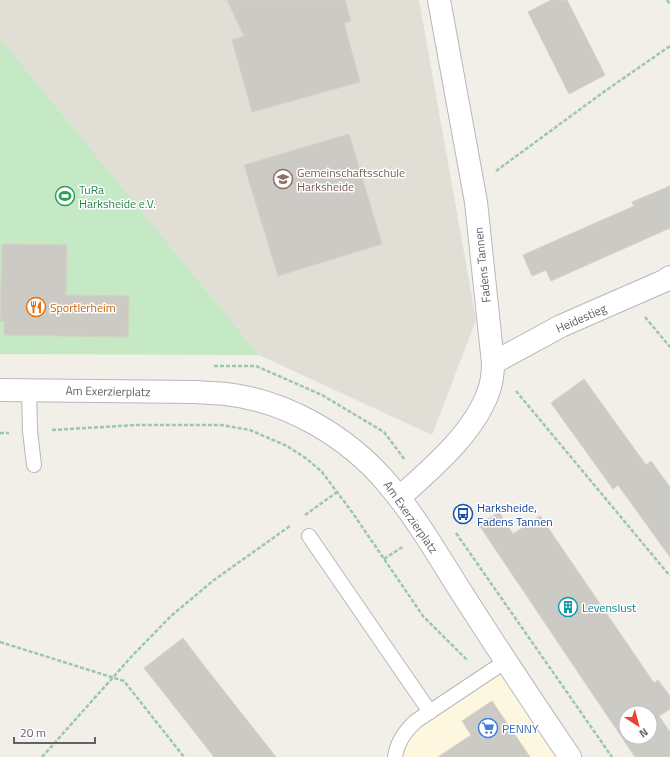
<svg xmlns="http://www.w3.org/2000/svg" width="670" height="757" font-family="'Titillium Web',sans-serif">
<rect width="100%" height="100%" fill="#f1efe8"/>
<polygon fill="#fef7e0" points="504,664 566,757 397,757 403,738"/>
<polygon fill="#e1ded6" points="0,0 419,0 476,320 432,435 259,355 0,38"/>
<polygon fill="#c5e8c5" points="0,38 259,355 0,354"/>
<g fill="#cccac5" stroke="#d6d1c6" fill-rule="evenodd">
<polygon points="227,0 345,0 351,21 344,23 360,82 252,112 232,40 244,36"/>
<polygon points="551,0 567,0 605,75 569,94 528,12"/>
<polygon points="349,134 382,244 278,276 244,165"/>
<polygon points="670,186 670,228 551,281 546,270 532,276 523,255 634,206 632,202"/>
<polygon points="2,244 67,245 66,295 129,296 128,337 4,335 4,321 0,321"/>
<polygon points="584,379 646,465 651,461 670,487 670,557 618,485 613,489 551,403"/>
<path d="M499,512L513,534L540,516L654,683L658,680L670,696V709L659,716L670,732V757H635L479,525ZM626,713H650V737H626Z"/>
<polygon points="183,638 205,667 276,757 214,757 167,697 144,668"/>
<polygon points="492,701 530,757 438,757 471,735 462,721"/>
</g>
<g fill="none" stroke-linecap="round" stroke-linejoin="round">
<g stroke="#b5b8bc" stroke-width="16">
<g id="service">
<polyline points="29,390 30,431 34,465"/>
<polyline points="309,536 430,712"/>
<path d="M395,757C397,742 405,731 416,721L506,661"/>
</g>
</g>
<g stroke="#b5b8bc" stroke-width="24">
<g id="minor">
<polyline points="493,363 561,326 664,281 670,277"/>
<path d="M399,498C431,469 473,434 488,393C492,383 493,373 493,363L476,202L439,0"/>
</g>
</g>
<g stroke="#b5b8bc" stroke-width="24">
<path id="tertiary" d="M0,390L196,392C206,393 216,393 226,394C287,401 347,436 387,483C417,518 440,559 465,598C499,651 534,704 570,757"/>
</g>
<g stroke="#9cc7a9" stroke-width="2.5" stroke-dasharray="4 2" stroke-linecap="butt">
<polyline points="667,0 670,4"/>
<polyline points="496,171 605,91 670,46"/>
<polyline points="645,317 670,347"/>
<polyline points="214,366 256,366 322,395 384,432 405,460"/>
<polyline points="516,391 670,576"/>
<polyline points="52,430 136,425 221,425 250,430 287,446 307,459 322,472 352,512 423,616 468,661"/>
<polyline points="0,433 9,433"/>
<polyline points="305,515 337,492"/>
<polyline points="456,533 612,757"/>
<polyline points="384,559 404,546"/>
<polyline points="0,642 124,681 184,757"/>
<polyline points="42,757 132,656 171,616 214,580 290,526"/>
</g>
<use href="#service" stroke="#fff" stroke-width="14"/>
<use href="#minor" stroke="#fff" stroke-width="22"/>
<use href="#tertiary" stroke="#fff" stroke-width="22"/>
</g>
<defs>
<g id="school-ring" transform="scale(1)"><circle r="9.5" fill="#fff" stroke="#8d6e63" stroke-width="1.5"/><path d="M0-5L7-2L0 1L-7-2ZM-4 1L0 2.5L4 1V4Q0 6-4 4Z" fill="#8d6e63"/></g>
<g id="stadium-ring" transform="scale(1)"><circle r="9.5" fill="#fff" stroke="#2e9e5b" stroke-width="1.5"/><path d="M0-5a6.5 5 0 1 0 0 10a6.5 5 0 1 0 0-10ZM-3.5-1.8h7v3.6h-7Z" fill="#2e9e5b"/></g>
<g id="restaurant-ring" transform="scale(1)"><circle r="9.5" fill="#fff" stroke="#e8710a" stroke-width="1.5"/><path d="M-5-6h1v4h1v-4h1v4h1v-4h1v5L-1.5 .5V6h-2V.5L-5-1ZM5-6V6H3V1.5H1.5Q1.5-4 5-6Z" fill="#e8710a"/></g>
<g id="bus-ring" transform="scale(1)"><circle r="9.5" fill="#fff" stroke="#1a4fb4" stroke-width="1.5"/><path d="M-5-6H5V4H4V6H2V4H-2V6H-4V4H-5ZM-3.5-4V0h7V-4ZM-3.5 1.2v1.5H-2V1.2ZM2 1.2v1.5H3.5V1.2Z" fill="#1a4fb4"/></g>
<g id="building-ring" transform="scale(1)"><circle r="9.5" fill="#fff" stroke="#0f9aa8" stroke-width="1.5"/><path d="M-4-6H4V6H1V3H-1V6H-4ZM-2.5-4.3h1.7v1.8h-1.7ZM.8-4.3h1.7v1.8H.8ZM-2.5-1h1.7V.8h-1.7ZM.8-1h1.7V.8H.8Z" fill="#0f9aa8"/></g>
<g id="supermarket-ring" transform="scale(1)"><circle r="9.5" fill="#fff" stroke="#3f7fe0" stroke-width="1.5"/><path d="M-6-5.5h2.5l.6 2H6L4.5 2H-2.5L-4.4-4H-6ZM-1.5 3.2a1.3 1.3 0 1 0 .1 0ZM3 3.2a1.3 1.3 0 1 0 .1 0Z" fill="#3f7fe0"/></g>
</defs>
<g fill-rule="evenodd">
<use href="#school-ring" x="283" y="179"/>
<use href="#stadium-ring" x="65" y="196"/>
<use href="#restaurant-ring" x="36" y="307"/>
<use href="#bus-ring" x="463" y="514"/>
<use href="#building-ring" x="568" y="607"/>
<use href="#supermarket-ring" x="488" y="728"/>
</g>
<g text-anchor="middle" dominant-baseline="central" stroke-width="3" stroke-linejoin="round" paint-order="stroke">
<g font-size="12" fill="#785e54" stroke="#fff" text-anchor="start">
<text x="297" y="172">Gemeinschaftsschule<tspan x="297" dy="14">Harksheide</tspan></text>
</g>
<g font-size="12" fill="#27864d" stroke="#fff" text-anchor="start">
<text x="79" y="189">TuRa<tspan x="79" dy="14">Harksheide e.V.</tspan></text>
</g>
<g font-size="12" fill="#5f6368" stroke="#fff">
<text transform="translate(482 265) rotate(-96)">Fadens Tannen</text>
<text transform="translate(581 318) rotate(-24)">Heidestieg</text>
<text transform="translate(108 391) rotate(1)">Am Exerzierplatz</text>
<text transform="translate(411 517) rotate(55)">Am Exerzierplatz</text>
</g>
<g font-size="12" fill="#c56008" stroke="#fff" text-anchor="start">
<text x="50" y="307">Sportlerheim</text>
</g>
<g font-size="12" fill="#164399" stroke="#fff" text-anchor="start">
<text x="477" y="507">Harksheide,<tspan x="477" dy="14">Fadens Tannen</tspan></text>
</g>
<g font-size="12" fill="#0d838f" stroke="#fff" text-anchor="start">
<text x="582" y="607">Levenslust</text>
</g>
<g font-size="12" fill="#366cbe" stroke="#fff" text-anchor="start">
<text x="502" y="728">PENNY</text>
</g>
</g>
<g transform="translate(638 725) rotate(144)"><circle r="19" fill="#ffffff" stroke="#bfc1c3"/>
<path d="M0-3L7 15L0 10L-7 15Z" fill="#ea4335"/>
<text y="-6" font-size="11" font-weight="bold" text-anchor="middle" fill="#5f6368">N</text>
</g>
<path d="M14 737v6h81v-6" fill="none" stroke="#5f6368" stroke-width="2"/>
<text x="20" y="737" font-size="12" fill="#5f6368" stroke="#ffffff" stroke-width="3" paint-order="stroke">20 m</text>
</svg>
